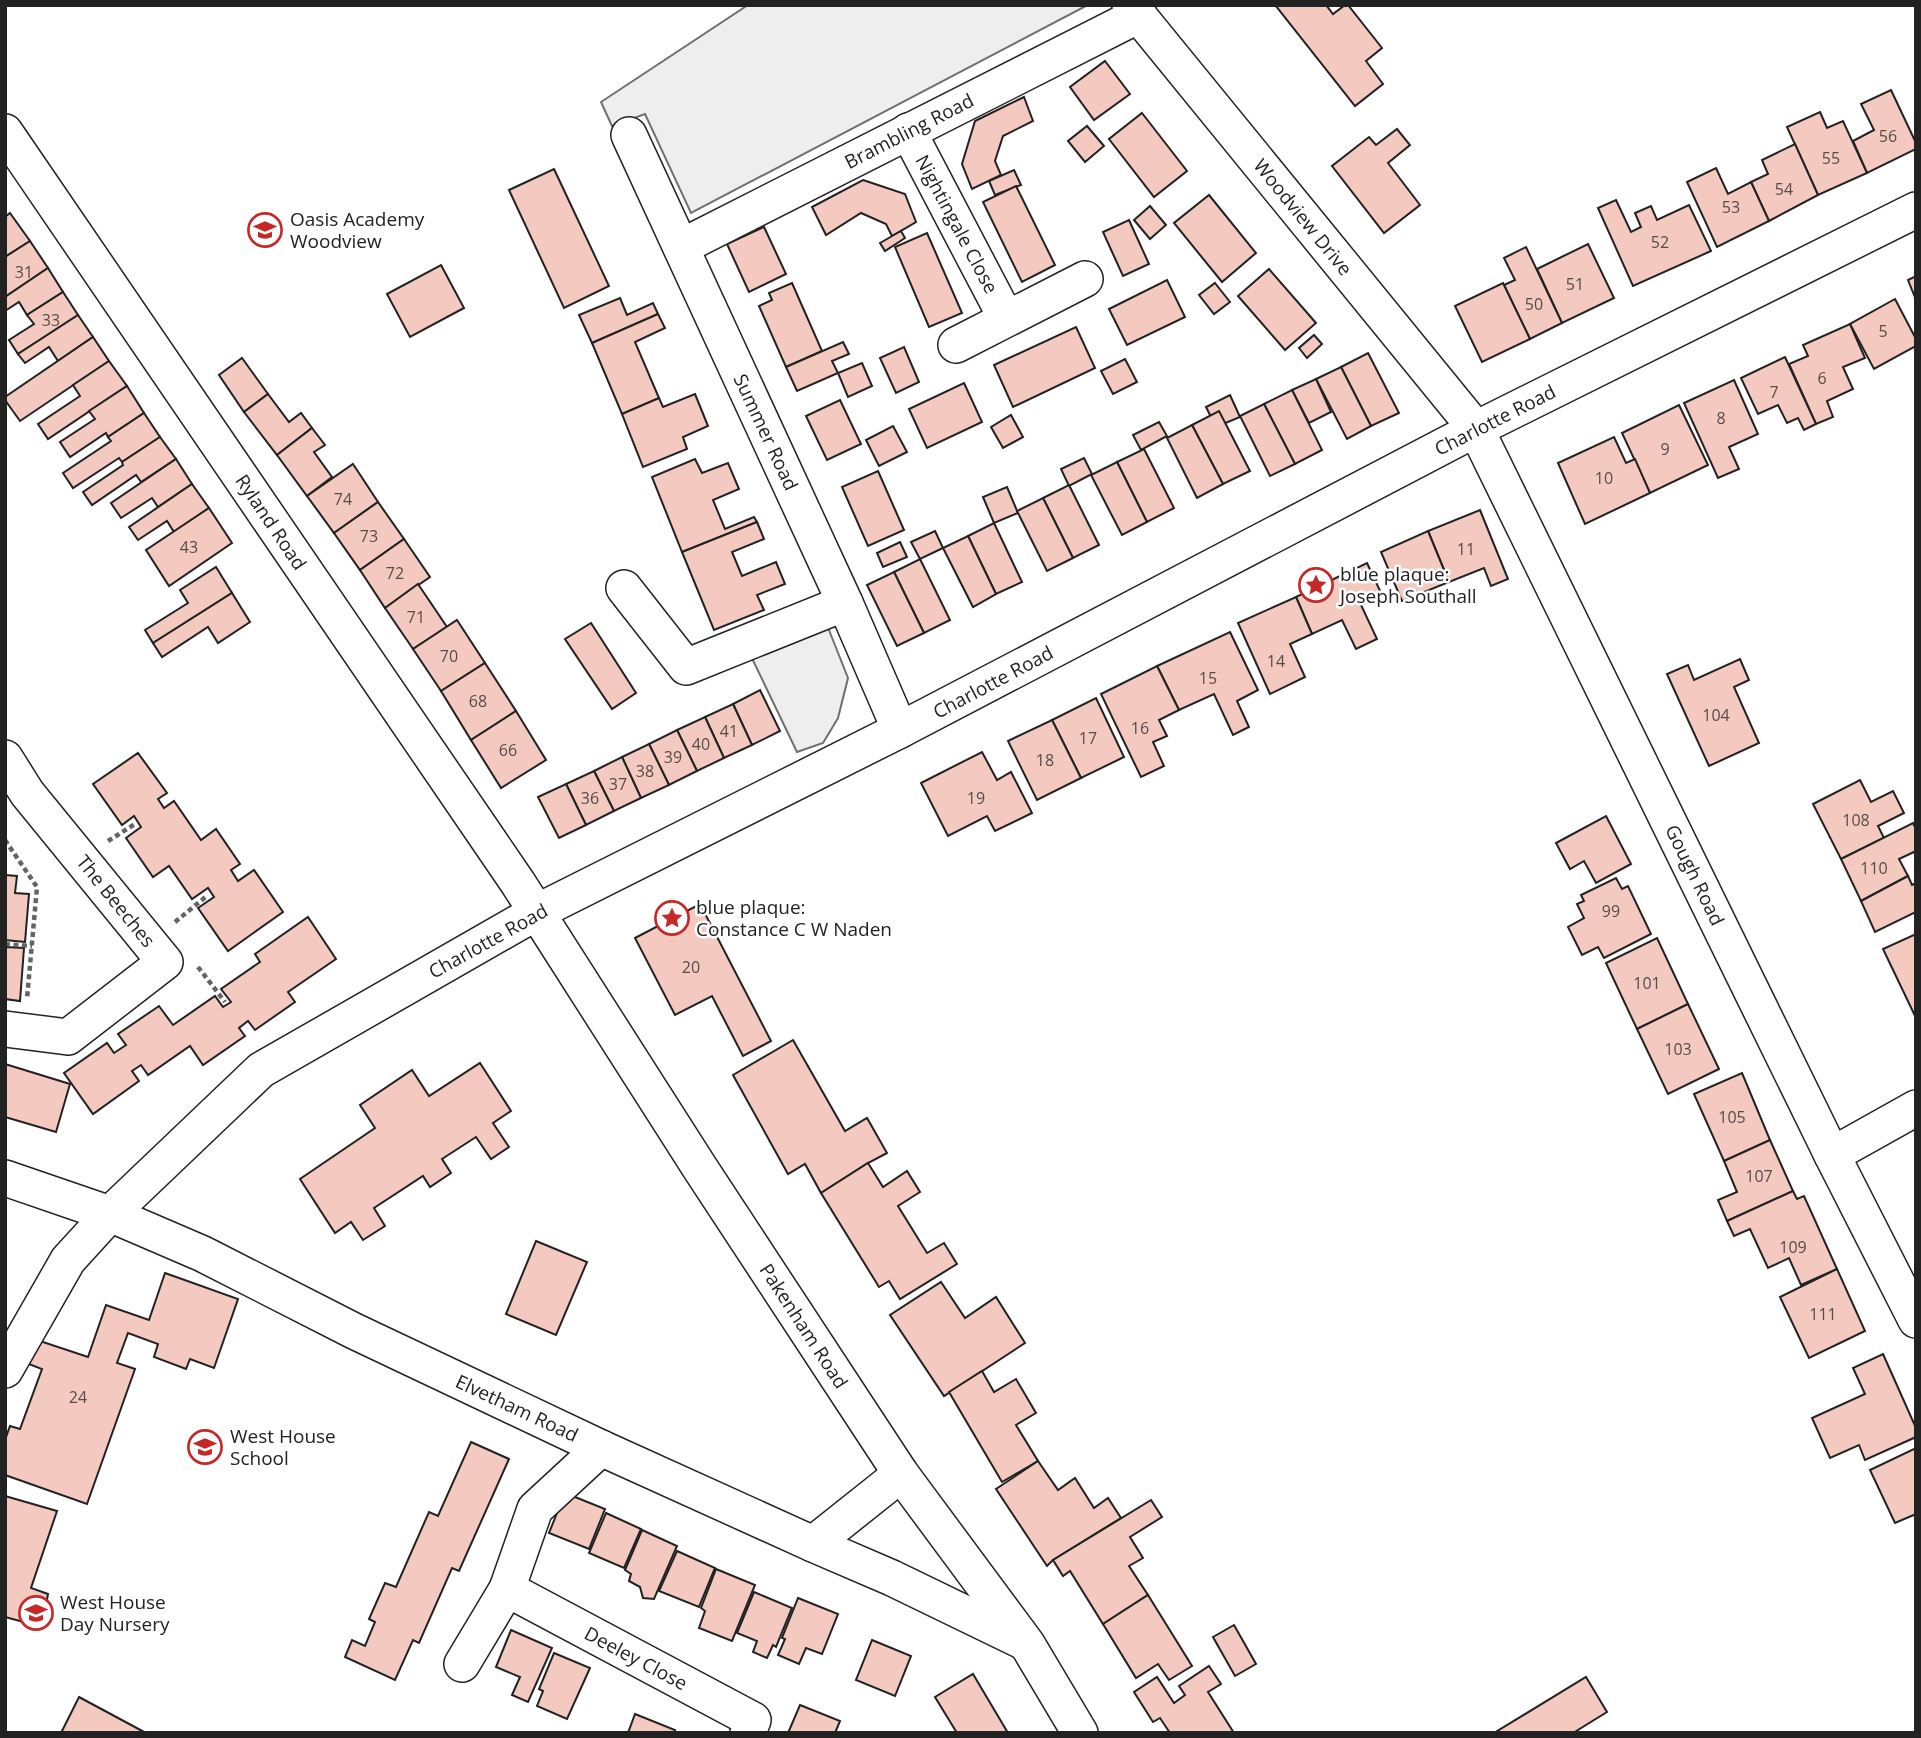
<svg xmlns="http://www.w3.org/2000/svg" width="1921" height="1738" font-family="'Open Sans',sans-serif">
<rect width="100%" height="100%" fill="#fff"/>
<g fill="#eee" stroke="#6f6f6f" stroke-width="2">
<polygon points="748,5 1085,5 1086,6 691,213 645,114 612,126 601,102"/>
<polygon points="825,620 848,678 838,718 823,743 797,752 749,652"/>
</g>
<g fill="#f3c9c0" stroke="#222" stroke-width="2">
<polygon points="1278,5 1326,5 1333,14 1345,5 1348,5 1382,48 1366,61 1383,84 1355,106 1276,6"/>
<polygon points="1105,61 1130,94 1094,120 1070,87"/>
<polygon points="1891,90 1916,143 1916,149 1867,173 1853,141 1874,130 1861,104"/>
<polygon points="1024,97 1033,121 1003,136 995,161 1001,175 972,189 962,164 975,121"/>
<polygon points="1820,112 1827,128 1843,121 1867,173 1818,195 1787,127"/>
<polygon points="1142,113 1187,171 1154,197 1109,139"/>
<polygon points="1087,126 1104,146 1085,162 1068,141"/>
<polygon points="1397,129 1410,145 1388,163 1420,205 1384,233 1332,166 1369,137 1376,145"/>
<polygon points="1795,144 1818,195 1769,221 1751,182 1768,174 1762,160"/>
<polygon points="1716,168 1728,194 1751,182 1769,221 1717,247 1687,182"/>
<polygon points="554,169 609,286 564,308 509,190"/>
<polygon points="1014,170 1021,185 995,195 989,181"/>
<polygon points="863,180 905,194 916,222 892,236 886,224 861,213 826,235 812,207"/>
<polygon points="1016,186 1055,265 1022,282 983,202"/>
<polygon points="1209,195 1256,253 1222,282 1174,223"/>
<polygon points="1616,200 1631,232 1641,227 1635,213 1651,206 1657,220 1689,205 1711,251 1633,286 1598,208"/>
<polygon points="1150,206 1166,225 1150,239 1134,220"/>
<polygon points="10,213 30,241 5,257 5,217"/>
<polygon points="1129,220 1149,264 1123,276 1103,232"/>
<polygon points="764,227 786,274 749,292 727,244"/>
<polygon points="901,231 905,238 885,251 880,243"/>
<polygon points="927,233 962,313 929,327 895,247"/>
<polygon points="30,241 48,268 5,297 5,257"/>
<polygon points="1588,244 1614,298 1562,323 1537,269"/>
<polygon points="1526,247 1562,323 1530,339 1504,285 1515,280 1504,258"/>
<polygon points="441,265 464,308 410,337 387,294"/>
<polygon points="48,268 63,292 27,315 19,302 5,311 5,297"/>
<polygon points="1269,269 1316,323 1285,350 1238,296"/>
<polygon points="1916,276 1916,300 1908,280"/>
<polygon points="1167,280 1185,317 1127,345 1109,309"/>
<polygon points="792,283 822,351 786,367 759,306 772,300 769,293"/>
<polygon points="1215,283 1230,302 1214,314 1199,295"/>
<polygon points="1503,283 1530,339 1482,362 1455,306"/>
<polygon points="63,292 78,315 18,354 9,340 34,324 27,315"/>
<polygon points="620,298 627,315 653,303 658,314 592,343 579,315"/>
<polygon points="1895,299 1916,339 1916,346 1874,369 1850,324"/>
<polygon points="658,314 665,328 635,342 659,398 622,414 592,343"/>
<polygon points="78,315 93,337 58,361 49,347 25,363 18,354"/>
<polygon points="1850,324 1865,358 1843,367 1853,389 1827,401 1833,417 1816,424 1789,364 1808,356 1803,345"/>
<polygon points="1076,327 1095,368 1013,407 994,365"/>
<polygon points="1314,335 1322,344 1307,358 1299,348"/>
<polygon points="93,337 109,361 20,421 5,400 5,397"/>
<polygon points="843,342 849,354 832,361 838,373 797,391 786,367"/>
<polygon points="904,347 919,382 896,393 880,358"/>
<polygon points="1368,353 1399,413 1371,426 1341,367"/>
<polygon points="1785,357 1816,424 1804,430 1798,418 1787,423 1778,405 1758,414 1741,378"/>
<polygon points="242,358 268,394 244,412 219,375"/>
<polygon points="1125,359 1137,382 1113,394 1101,371"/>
<polygon points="109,361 127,386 48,439 38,424 80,396 73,385"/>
<polygon points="862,363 872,386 848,397 838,373"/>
<polygon points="1341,367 1371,426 1347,439 1316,379"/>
<polygon points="1316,379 1331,412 1309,423 1292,390"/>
<polygon points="1734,380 1758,434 1729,447 1739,469 1718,478 1684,403"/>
<polygon points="964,383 982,422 927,448 909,409"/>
<polygon points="127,386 144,413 108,437 106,433 70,457 60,442 95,419 89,411"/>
<polygon points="1292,390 1322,450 1295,464 1264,404"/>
<polygon points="268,394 289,422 301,413 312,428 277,455 244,412"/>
<polygon points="695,394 708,426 683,437 687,449 643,467 622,414 659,398 663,407"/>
<polygon points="1230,395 1240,417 1216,427 1206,407"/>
<polygon points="840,400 861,444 827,460 806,416"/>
<polygon points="1264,404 1295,464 1270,476 1240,416"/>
<polygon points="1679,405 1708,465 1650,493 1622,433"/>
<polygon points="1219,411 1250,471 1223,484 1192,425"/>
<polygon points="144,413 160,437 122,462 119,458 73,488 63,473 111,441 108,437"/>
<polygon points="1011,415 1023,437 1003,448 991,427"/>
<polygon points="1159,422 1167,436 1141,450 1133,435"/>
<polygon points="1192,425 1223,484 1197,498 1167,438"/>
<polygon points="893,426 907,452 879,466 866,440"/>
<polygon points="312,428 325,445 314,452 332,477 307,496 277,455"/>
<polygon points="160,437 176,459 141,482 136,475 92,505 83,492 123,465 122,462"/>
<polygon points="1614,437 1626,463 1635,459 1650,493 1585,524 1558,463"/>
<polygon points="1144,449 1174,508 1147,522 1117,462"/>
<polygon points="1084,458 1092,474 1069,486 1061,469"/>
<polygon points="176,459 192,484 158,507 152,498 121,518 111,503"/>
<polygon points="695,459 702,473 728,463 739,489 713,500 725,529 754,517 757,522 682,552 652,477"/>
<polygon points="1117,462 1147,522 1122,535 1091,475"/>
<polygon points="353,464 378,502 334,533 307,496"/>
<polygon points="878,471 904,530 868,546 842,487"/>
<polygon points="192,484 209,508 174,532 167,521 138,540 129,527"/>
<polygon points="1069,485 1099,545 1073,558 1043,498"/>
<polygon points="1007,487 1018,513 994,523 983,497"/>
<polygon points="1043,498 1073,558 1047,571 1017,511"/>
<polygon points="378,502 404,539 360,570 334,533"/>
<polygon points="209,508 232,543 169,586 146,550"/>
<polygon points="1480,510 1508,579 1491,586 1484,568 1449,582 1428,531"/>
<polygon points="757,522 764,539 732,552 742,576 776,562 785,584 757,595 764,610 714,630 682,552"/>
<polygon points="994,523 1022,582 996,594 968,536"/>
<polygon points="935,531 943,548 920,559 911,542"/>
<polygon points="1428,531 1449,582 1402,601 1381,552"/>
<polygon points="968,536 996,594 973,607 943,548"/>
<polygon points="404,539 430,577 385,608 360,570"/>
<polygon points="900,542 907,557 883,567 877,553"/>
<polygon points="920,559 950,620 924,633 894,572"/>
<polygon points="1367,563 1382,595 1361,605 1377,639 1356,649 1342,620 1312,634 1296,597"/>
<polygon points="216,567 232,593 153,643 145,630 188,603 180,590"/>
<polygon points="894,572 924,633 897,646 867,585"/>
<polygon points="418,584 447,627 413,649 385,608"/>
<polygon points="232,593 250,622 218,643 208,627 162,657 153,643"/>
<polygon points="1296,597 1312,634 1290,644 1305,677 1270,694 1238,623"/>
<polygon points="457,620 485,663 441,691 413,649"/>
<polygon points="591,623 636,693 612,709 565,639"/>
<polygon points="1230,632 1258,690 1237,701 1249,727 1233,735 1214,694 1179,710 1157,666"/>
<polygon points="1740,659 1749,680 1734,687 1759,743 1709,766 1667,674 1688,665 1694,680"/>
<polygon points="485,663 516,711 471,740 441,691"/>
<polygon points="1157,666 1179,710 1159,720 1167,736 1153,742 1164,766 1141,777 1101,694"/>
<polygon points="760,690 780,731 752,745 733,704"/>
<polygon points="1096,698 1124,757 1081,778 1052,720"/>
<polygon points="733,704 752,745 724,758 705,717"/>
<polygon points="516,711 546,760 501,788 471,740"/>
<polygon points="705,717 724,758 697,771 677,730"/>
<polygon points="1052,720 1081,778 1037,800 1008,741"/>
<polygon points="677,730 697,771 669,785 649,744"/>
<polygon points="649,744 669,785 641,798 622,757"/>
<polygon points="982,752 997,780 1011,772 1032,813 995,831 987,816 948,836 921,783"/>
<polygon points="138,753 167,793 158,799 164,808 174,801 201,840 216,829 240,864 231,870 238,881 254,870 283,912 228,951 198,908 214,897 208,888 192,899 169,866 153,877 126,838 141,827 134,816 122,825 93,784"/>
<polygon points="622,757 641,798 614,811 594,771"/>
<polygon points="594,771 614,811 586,825 566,784"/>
<polygon points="1860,780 1871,802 1893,791 1904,813 1878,826 1884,838 1841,859 1813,804"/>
<polygon points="566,784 586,825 559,838 538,797"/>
<polygon points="1606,816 1631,864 1596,883 1584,861 1570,869 1556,843"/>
<polygon points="1913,823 1916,829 1916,851 1899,859 1908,876 1861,901 1841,859"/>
<polygon points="5,875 17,876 15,893 29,894 25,942 5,940"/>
<polygon points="1908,876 1912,885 1916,883 1916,912 1875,932 1861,901"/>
<polygon points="1616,878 1622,889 1628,886 1651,934 1604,958 1598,947 1582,955 1568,927 1584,918 1577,904 1584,901 1581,895"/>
<polygon points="700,904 771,1041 743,1056 712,996 675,1015 635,938"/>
<polygon points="308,917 336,959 288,992 295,1002 255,1030 248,1021 239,1028 245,1036 203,1065 190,1046 148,1075 141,1065 132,1071 139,1081 93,1114 64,1073 107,1043 114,1053 126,1045 118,1034 159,1006 173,1025 215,996 223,1007 231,1002 221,989 260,962 255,954"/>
<polygon points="1916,934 1916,1018 1883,949"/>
<polygon points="1657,938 1688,1004 1637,1029 1606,963"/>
<polygon points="5,947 24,948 20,1001 5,999"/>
<polygon points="1688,1004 1719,1069 1668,1094 1637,1029"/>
<polygon points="793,1040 845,1131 867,1118 887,1153 868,1163 821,1193 805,1164 788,1174 733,1075"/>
<polygon points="480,1063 511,1111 493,1123 509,1147 491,1159 476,1137 442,1159 451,1173 430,1187 423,1176 374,1208 385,1226 363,1240 351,1222 335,1233 300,1179 375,1128 360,1105 412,1070 429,1096"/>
<polygon points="5,1064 70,1084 56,1132 5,1117"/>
<polygon points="1742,1073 1770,1140 1724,1161 1694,1094"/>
<polygon points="1770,1140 1793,1191 1727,1221 1718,1200 1737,1192 1724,1161"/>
<polygon points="868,1163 883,1187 907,1171 920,1192 898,1206 927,1253 944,1243 957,1264 900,1299 889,1281 879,1287 821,1193"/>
<polygon points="1793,1191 1797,1199 1804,1196 1837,1269 1801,1285 1789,1258 1768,1268 1750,1229 1734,1236 1727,1221"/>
<polygon points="536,1241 587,1262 556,1335 506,1314"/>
<polygon points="1837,1269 1865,1331 1809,1358 1780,1297"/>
<polygon points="165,1273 238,1299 214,1368 190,1359 186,1369 154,1357 158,1344 128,1333 117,1363 135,1369 87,1504 5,1475 5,1440 10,1426 20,1429 42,1369 26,1363 34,1339 88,1357 106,1305 149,1320"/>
<polygon points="941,1282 965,1318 996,1297 1025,1343 944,1396 890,1315"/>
<polygon points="1883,1354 1916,1428 1916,1437 1865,1460 1859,1445 1830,1458 1812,1418 1865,1394 1853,1368"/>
<polygon points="982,1371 994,1392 1016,1379 1036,1413 1016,1425 1038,1461 1002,1482 949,1392"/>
<polygon points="471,1442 509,1459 459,1571 452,1568 419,1643 413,1640 395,1680 345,1657 352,1640 365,1646 375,1622 369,1619 385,1583 396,1587 429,1512 438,1516"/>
<polygon points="1916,1448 1916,1514 1895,1523 1870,1470"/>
<polygon points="1038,1461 1058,1490 1075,1478 1094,1508 1108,1498 1121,1518 1053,1560 1047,1566 996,1489"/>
<polygon points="565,1493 605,1509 589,1549 549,1533"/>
<polygon points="5,1496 57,1511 31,1588 48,1594 42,1627 5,1617"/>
<polygon points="1151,1500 1162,1517 1130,1537 1143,1558 1129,1566 1148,1595 1103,1624 1070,1571 1063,1576 1053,1560"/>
<polygon points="606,1513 641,1529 624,1568 589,1553"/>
<polygon points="642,1530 677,1546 654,1599 643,1598 640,1587 629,1581 631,1574 625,1570"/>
<polygon points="677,1551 715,1568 699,1607 659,1591"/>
<polygon points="716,1569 755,1585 732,1641 699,1628 705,1611 701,1608"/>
<polygon points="754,1592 792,1608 776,1647 773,1645 767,1658 753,1652 757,1641 737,1633"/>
<polygon points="1148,1595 1192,1666 1169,1680 1158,1664 1136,1678 1103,1624"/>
<polygon points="798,1598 838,1614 822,1654 806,1648 799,1664 778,1655 785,1639 782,1638"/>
<polygon points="1234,1625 1256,1664 1235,1676 1213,1637"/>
<polygon points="511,1630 552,1648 528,1702 512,1695 520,1677 496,1667"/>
<polygon points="872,1640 911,1656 895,1696 856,1680"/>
<polygon points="554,1653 590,1668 567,1719 537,1706 543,1691 539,1689"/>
<polygon points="1209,1666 1221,1684 1208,1692 1234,1733 1170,1733 1160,1718 1153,1722 1134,1692 1157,1677 1174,1703 1185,1695 1179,1686"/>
<polygon points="973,1674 1008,1733 957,1733 935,1697"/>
<polygon points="1586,1677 1607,1712 1573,1733 1494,1733"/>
<polygon points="79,1697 146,1733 61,1733"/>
<polygon points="800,1705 840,1721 835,1733 788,1733"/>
<polygon points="635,1714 675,1730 674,1733 628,1733"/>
</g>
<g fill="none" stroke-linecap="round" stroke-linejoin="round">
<g stroke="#222" stroke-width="38">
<g id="minor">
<polyline points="1130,5 1476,429 1832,1155 1916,1320"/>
<polyline points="908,131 1006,318"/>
<polyline points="5,132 518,883 700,1168 901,1474 1027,1644 1080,1733"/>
<polyline points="629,135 845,603 900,730"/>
<polyline points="681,247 1139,15"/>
<polyline points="956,345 1085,279"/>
<polyline points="624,588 686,667 845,603"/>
<polyline points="5,758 27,793 165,962 68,1037 5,1029"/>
<polyline points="1832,1155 1916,1108"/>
<polyline points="5,1178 110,1214 203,1254 354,1331 601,1448 813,1544 892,1578 1024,1642"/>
<polyline points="5,1370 68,1260 110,1214 261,1070 537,912 900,730 1476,429 1916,210"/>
<polyline points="813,1544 901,1474"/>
<polyline points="507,1589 753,1720 748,1733"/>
<polyline points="462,1664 507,1589 535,1509 601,1448"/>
</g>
</g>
<g stroke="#646464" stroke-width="4.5" stroke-dasharray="5 3.5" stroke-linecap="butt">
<polyline points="5,840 37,887 27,999"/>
<polyline points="108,841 135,824"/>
<polyline points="175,922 208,895"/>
<polyline points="5,944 32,946"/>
<polyline points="198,967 225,1002"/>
</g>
<use href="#minor" stroke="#fff" stroke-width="35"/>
</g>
<defs>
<g id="school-ring" transform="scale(1.75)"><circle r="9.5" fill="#fff" stroke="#c62828" stroke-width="1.5"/><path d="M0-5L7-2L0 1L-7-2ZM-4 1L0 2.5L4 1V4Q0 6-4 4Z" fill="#c62828"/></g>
<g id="sight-ring" transform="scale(1.75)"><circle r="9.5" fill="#fff" stroke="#c62828" stroke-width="1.5"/><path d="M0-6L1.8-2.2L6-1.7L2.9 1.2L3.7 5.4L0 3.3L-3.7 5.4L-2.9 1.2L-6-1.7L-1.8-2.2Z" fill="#c62828"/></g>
</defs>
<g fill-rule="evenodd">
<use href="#school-ring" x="265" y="230"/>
<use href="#sight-ring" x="1316" y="585"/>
<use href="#sight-ring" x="672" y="918"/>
<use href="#school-ring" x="205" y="1447"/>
<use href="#school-ring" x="36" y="1613"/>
</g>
<g text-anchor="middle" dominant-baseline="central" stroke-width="5" stroke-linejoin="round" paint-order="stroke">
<g font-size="16" fill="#564c4a">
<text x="1888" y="136">56</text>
<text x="1831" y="158">55</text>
<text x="1784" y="189">54</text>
<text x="1731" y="207">53</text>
<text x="1660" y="242">52</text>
<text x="24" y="272">31</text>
<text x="1575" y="284">51</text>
<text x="1534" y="304">50</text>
<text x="51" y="320">33</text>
<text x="1883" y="331">5</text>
<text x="1822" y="378">6</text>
<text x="1774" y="392">7</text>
<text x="1721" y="418">8</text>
<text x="1665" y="449">9</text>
<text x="1604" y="478">10</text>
<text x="343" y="499">74</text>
<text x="369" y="536">73</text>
<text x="189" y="547">43</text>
<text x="1466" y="549">11</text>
<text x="395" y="573">72</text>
<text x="416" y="617">71</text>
<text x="449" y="656">70</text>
<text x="1276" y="661">14</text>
<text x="1208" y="678">15</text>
<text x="478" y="701">68</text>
<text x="1716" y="715">104</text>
<text x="1140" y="728">16</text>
<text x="729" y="731">41</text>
<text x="1088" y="738">17</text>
<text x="701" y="744">40</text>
<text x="508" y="750">66</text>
<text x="673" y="757">39</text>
<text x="1045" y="760">18</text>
<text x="645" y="771">38</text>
<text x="618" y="784">37</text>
<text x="590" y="798">36</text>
<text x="976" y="798">19</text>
<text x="1856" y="820">108</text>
<text x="1874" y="868">110</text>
<text x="1611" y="911">99</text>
<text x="691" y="967">20</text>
<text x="1647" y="983">101</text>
<text x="1678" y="1049">103</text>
<text x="1732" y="1117">105</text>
<text x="1759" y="1176">107</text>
<text x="1793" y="1247">109</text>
<text x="1823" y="1314">111</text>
<text x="78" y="1397">24</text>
</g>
<g font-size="19" fill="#222" stroke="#fff">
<text transform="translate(909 131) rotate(-27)">Brambling Road</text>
<text transform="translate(1303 217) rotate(51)">Woodview Drive</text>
<text transform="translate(957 224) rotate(62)">Nightingale Close</text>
<text transform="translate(1495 420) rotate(-27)">Charlotte Road</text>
<text transform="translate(766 432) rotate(65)">Summer Road</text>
<text transform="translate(271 522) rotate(56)">Ryland Road</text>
<text transform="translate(993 682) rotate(-28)">Charlotte Road</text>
<text transform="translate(1695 875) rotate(64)">Gough Road</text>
<text transform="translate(116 901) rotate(51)">The Beeches</text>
<text transform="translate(488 941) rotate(-29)">Charlotte Road</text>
<text transform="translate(804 1326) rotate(57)">Pakenham Road</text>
<text transform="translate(517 1408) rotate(25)">Elvetham Road</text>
<text transform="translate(636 1658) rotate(28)">Deeley Close</text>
</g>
<g font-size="19" fill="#222" stroke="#fff" text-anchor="start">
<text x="290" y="219">Oasis Academy<tspan x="290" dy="22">Woodview</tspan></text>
<text x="1340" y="574">blue plaque:<tspan x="1340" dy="22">Joseph Southall</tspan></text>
<text x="696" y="907">blue plaque:<tspan x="696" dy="22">Constance C W Naden</tspan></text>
<text x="230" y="1436">West House<tspan x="230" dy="22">School</tspan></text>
<text x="60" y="1602">West House<tspan x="60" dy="22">Day Nursery</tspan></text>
</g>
</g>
<rect width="1921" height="1738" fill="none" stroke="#222222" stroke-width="14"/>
</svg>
